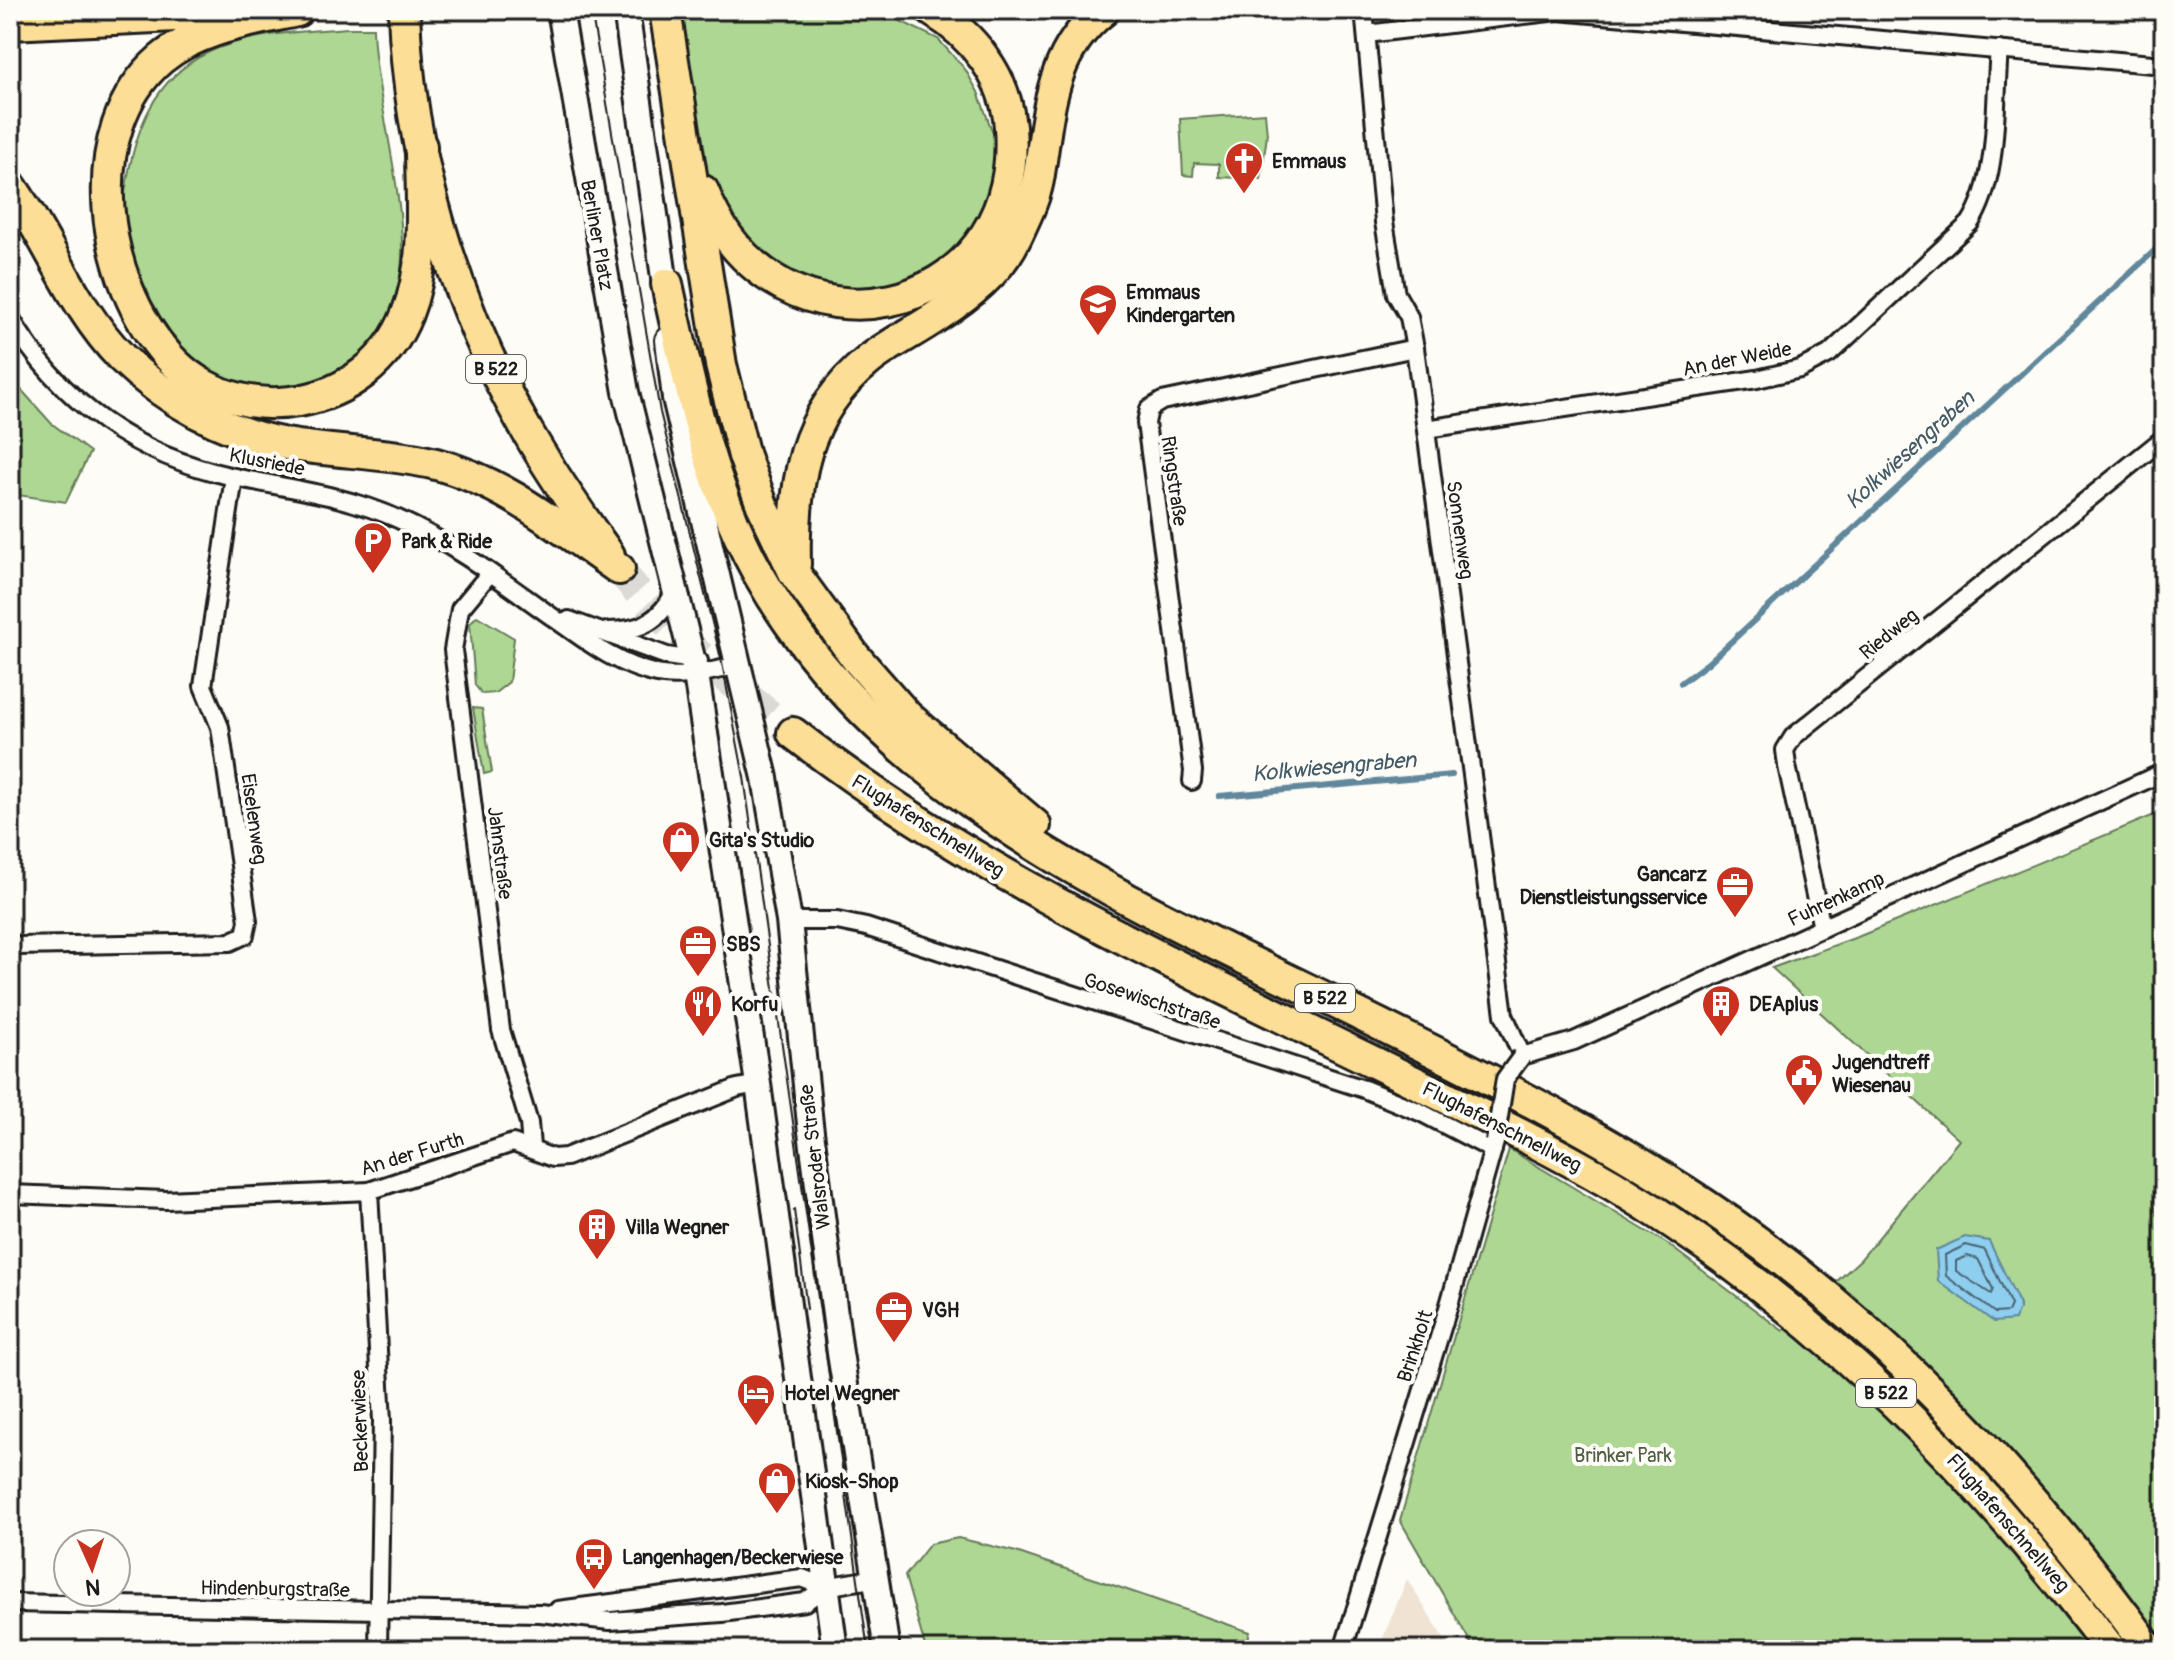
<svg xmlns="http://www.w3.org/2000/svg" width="2174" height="1660" font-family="Pangolin,sans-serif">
<rect width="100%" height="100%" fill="#fdfcf7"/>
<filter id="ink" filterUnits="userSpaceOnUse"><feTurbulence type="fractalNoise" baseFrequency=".0125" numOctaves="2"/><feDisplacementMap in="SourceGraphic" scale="16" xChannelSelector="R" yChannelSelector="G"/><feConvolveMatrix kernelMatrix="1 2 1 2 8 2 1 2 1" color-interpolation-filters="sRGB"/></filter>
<g filter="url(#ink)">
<polygon fill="#f0e3d4" points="1407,1579 1451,1650 1378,1650"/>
<g fill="#aed793" stroke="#657a58" stroke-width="2">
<polygon points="769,10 843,10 892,17 938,39 965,69 978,92 997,145 996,160 985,206 958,250 937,268 865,296 768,269 709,181 680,13"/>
<path d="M349,28H373C375,110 421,234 393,309C379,347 344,377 305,385C239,397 187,372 152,314C144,302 141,283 136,269C131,254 123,238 121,223C119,212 124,198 126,187C135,131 153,79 207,53C250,32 303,32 349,28Z"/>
<polygon points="1265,113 1267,135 1261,179 1219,177 1219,164 1194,163 1193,176 1183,175 1180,119"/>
<polygon points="10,383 17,385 51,423 90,452 66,502 10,494"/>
<polygon points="477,616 514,638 509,682 495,693 482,694 475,685 470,623"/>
<polygon points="473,708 482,709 492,772 484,774"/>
<polygon points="2164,811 2164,1650 1475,1650 1400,1520 1509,1149 1666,1243 1783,1331 1861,1259 1959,1140 1772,968 1860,936"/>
<polygon points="958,1538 1016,1552 1250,1632 1245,1650 926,1650 905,1576 930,1544"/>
</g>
<polygon fill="#8eceef" stroke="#60879b" stroke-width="2" points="1965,1237 1989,1241 2020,1305 2015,1320 1994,1322 1938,1281 1936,1250"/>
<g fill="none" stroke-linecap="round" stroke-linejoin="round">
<g stroke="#4a6370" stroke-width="2">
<polygon points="1966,1245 1985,1250 2011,1305 2008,1312 1995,1313 1946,1276 1945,1255"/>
<polygon points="1967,1256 1978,1259 1993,1289 1991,1294 1956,1271 1956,1261"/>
</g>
<g stroke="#60879b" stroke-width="6">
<polyline points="1681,683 1708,663 2164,242"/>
<polyline points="1219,796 1452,775"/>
</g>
<path stroke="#dbdad6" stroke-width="30" stroke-dasharray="30 15" stroke-linecap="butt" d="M619,569C669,632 730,684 793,733"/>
<g stroke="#1c1c1c" stroke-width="22">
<g id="street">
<polyline points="1364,10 1384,222 1396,294 1409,317 1415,348 1504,1015 1522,1056 1574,1041 2164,772"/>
<polyline points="1367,34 1558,11 2164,65"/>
<path d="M10,317C60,403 137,456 234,477C291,489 345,495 398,519C454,544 502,581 551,616C584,639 617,666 657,674C684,680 714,670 740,665"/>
<path d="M1426,429L1757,379L1800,369L1829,354L1970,223C2000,176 1994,105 1999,50"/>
<polyline points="490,573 460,609 453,650 501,1030 529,1123 531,1147"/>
<polyline points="569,620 667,656 699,661"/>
<path d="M607,631C641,631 660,621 675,591"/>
<polyline points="1192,781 1193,771 1146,423 1149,409 1162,401 1415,348"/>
<polyline points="789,921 837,921 866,927 1364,1089 1420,1112 1493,1150"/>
<polyline points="1822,928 1787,766 1785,750 1793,737 2164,438"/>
<polyline points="10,942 17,946 230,942 245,935 248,921 220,727 203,686 234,477"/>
<polyline points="369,1191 382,1421 378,1650"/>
<polyline points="10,1194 166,1200 369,1191 513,1143 553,1158 566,1157 737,1088 758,1084"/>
<polyline points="10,1603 540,1613 610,1621 722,1613 805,1602 825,1587 877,1578"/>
<polyline points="558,1610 802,1578 825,1587"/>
<polyline points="1343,1650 1449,1305 1495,1142"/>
</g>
</g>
<g stroke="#1c1c1c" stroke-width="30">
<g id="secondary">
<polyline points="560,10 626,392 696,674 758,1084 835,1650"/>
<polyline points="626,10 667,299"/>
<polyline points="668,340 675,398 765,778 789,921 810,1124 840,1353 887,1650"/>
</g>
</g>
<g stroke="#1c1c1c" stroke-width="36">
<g id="highway">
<path d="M404,10C408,151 453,300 522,422C548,469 578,512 609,555"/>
<polyline points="665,10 721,365 744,456 762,505 795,574 856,658 907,716 1035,825"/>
<path d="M297,11C251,21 198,28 161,59C78,130 101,282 169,357C239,434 369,411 407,314C428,261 421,201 421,146"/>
<polyline points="10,24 238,13"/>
<path d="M10,185C50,241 73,308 122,358C166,401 226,433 286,444C336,453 387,452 436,464C505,482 562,530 619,569"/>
<path d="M703,191C775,373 1025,322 1010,127C1006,77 973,35 931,10"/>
<path d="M667,284C689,383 708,483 758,573C880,791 1123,900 1338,1004C1454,1061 1572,1119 1681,1189C1866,1307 2022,1473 2150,1650"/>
<path d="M795,564C793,485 802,414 869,360C889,344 914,332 936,317C968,296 999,273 1016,237C1026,216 1036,196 1039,174C1049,111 1050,52 1104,10"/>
<path d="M793,733C976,876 1189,971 1396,1073C1469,1109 1543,1144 1613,1185C1811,1304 1974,1467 2111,1650"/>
</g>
</g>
<use href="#street" stroke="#fdfcf7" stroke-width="16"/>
<use href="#secondary" stroke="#fdfcf7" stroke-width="24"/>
<use href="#highway" stroke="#fdde96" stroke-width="30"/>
<g stroke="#1c1c1c" stroke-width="2">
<polyline points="591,10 660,412 722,663 744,777 868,1650"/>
<polyline points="794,1210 807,1309"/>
</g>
<g stroke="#1c1c1c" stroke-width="22" stroke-linecap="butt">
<polyline id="street-bridge" points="1495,1142 1505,1079 1522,1056"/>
</g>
<use href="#street-bridge" stroke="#fdfcf7" stroke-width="16"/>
</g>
</g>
<defs>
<g id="church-pin" transform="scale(2)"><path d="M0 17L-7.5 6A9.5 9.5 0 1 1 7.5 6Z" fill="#c8321e" stroke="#fdfcf7"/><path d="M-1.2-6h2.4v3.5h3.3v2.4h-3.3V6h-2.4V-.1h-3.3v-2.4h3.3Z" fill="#fff"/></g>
<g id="school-pin" transform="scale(2)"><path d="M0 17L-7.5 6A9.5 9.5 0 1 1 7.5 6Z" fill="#c8321e" stroke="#fdfcf7"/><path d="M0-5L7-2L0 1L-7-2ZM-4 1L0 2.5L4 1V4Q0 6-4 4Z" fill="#fff"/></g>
<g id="parking-pin" transform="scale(2)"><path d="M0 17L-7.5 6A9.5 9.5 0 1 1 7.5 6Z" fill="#c8321e" stroke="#fdfcf7"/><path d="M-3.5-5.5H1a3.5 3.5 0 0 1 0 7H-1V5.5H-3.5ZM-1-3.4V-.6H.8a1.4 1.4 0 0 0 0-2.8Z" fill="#fff"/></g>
<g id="shop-pin" transform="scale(2)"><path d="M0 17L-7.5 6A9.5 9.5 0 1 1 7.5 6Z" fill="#c8321e" stroke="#fdfcf7"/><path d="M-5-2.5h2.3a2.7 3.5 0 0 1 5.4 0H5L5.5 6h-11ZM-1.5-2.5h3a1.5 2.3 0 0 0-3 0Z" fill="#fff"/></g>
<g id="office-pin" transform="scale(2)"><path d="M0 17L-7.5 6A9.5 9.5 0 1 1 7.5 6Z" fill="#c8321e" stroke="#fdfcf7"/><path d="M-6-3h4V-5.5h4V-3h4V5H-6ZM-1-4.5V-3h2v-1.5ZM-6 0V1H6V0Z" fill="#fff"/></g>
<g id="restaurant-pin" transform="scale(2)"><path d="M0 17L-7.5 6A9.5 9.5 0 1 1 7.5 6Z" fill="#c8321e" stroke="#fdfcf7"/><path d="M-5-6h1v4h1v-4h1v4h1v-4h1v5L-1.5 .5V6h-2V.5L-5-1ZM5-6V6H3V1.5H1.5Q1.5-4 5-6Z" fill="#fff"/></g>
<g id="building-pin" transform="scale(2)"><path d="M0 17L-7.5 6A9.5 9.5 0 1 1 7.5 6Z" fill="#c8321e" stroke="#fdfcf7"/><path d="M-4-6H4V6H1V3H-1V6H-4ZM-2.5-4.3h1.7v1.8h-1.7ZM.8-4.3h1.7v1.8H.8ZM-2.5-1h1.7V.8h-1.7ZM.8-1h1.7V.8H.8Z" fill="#fff"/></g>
<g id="civic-pin" transform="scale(2)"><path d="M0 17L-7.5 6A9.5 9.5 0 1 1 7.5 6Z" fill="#c8321e" stroke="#fdfcf7"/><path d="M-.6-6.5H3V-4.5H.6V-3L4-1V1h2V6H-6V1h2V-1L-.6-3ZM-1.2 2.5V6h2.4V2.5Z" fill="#fff"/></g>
<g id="hotel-pin" transform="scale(2)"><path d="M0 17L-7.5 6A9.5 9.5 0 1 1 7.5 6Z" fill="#c8321e" stroke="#fdfcf7"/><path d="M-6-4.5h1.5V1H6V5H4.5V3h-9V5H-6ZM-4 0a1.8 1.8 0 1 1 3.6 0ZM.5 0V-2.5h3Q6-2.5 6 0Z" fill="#fff"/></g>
<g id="bus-pin" transform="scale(2)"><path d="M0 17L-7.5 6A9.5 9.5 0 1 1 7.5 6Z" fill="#c8321e" stroke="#fdfcf7"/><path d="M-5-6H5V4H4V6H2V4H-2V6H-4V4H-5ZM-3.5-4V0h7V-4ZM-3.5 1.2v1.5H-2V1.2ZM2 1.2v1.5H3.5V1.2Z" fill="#fff"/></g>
</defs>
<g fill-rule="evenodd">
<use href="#church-pin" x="1244" y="161"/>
<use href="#school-pin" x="1098" y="303"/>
<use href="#parking-pin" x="373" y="541"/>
<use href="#shop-pin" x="681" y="840"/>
<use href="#office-pin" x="1735" y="885"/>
<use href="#office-pin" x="698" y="944"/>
<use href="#restaurant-pin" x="703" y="1004"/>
<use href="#building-pin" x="1721" y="1004"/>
<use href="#civic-pin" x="1804" y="1073"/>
<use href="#building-pin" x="597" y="1227"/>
<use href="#office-pin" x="894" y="1310"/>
<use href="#hotel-pin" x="756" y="1393"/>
<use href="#shop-pin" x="777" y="1481"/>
<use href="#bus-pin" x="594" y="1557"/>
</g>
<g text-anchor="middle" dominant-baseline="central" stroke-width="8" stroke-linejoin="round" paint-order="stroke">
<g fill="#fdfcf7" stroke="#605f5e" stroke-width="2">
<rect x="466" y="355" width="60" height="28" rx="6"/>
<rect x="1295" y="984" width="60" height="28" rx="6"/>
<rect x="1856" y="1379" width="60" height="28" rx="6"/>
</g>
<g font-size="18" font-weight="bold" fill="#1c1c1c">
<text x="496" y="369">B 522</text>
<text x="1325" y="998">B 522</text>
<text x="1886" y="1393">B 522</text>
</g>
<g font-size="20" font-weight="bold" fill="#1c1c1c" stroke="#fdfcf7" text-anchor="start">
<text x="1272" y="161">Emmaus</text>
<text x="1126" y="292">Emmaus<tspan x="1126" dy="23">Kindergarten</tspan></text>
<text x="401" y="541">Park &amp; Ride</text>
<text x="709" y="840">Gita's Studio</text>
<text x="1707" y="874" text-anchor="end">Gancarz<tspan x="1707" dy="23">Dienstleistungsservice</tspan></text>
<text x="726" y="944">SBS</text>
<text x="731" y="1004">Korfu</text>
<text x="1749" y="1004">DEAplus</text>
<text x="1832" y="1062">Jugendtreff<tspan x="1832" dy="23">Wiesenau</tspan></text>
<text x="625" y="1227">Villa Wegner</text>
<text x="922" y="1310">VGH</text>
<text x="784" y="1393">Hotel Wegner</text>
<text x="805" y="1481">Kiosk-Shop</text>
<text x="622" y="1557">Langenhagen/Beckerwiese</text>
</g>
<g font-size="20" fill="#1c1c1c" stroke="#fdfcf7">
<text transform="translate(597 235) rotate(80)">Berliner Platz</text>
<text transform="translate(1737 359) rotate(-11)">An der Weide</text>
<text transform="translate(267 462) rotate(11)">Klusriede</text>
<text transform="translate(1174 481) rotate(82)">Ringstraße</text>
<text transform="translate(1460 530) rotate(82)">Sonnenweg</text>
<text transform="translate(1889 634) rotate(-39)">Riedweg</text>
<text transform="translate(254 819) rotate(82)">Eiselenweg</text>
<text transform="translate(928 826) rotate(32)">Flughafenschnellweg</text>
<text transform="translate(500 853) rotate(83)">Jahnstraße</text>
<text transform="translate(1836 899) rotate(-25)">Fuhrenkamp</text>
<text transform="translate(1152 1001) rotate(18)">Gosewischstraße</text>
<text transform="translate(1502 1127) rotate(27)">Flughafenschnellweg</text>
<text transform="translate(412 1154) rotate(-17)">An der Furth</text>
<text transform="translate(815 1157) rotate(-97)">Walsroder Straße</text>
<text transform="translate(1415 1346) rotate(-72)">Brinkholt</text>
<text transform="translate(360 1421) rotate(-92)">Beckerwiese</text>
<text transform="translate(2008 1523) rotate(49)">Flughafenschnellweg</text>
<text transform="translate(275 1589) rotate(1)">Hindenburgstraße</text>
</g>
<g font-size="20" fill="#4f5d46" stroke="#fdfcf7">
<text x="1623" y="1455">Brinker Park</text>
</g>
<g font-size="22" font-style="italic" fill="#445a66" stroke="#fdfcf7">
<text transform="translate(1910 450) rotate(-42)">Kolkwiesengraben</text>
<text transform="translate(1334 767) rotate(-5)">Kolkwiesengraben</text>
</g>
</g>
<rect width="2174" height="1660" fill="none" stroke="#fdfcf7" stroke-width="40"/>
<rect x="20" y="20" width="2134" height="1620" fill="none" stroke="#1c1c1c" stroke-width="3" filter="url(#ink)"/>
<g transform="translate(92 1568) rotate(177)"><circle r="38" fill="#fdfcf7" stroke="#a3a29f" stroke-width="2"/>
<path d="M0-6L14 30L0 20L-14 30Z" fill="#c8321e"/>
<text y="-12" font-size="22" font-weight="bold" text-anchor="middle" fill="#1c1c1c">N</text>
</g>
</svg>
